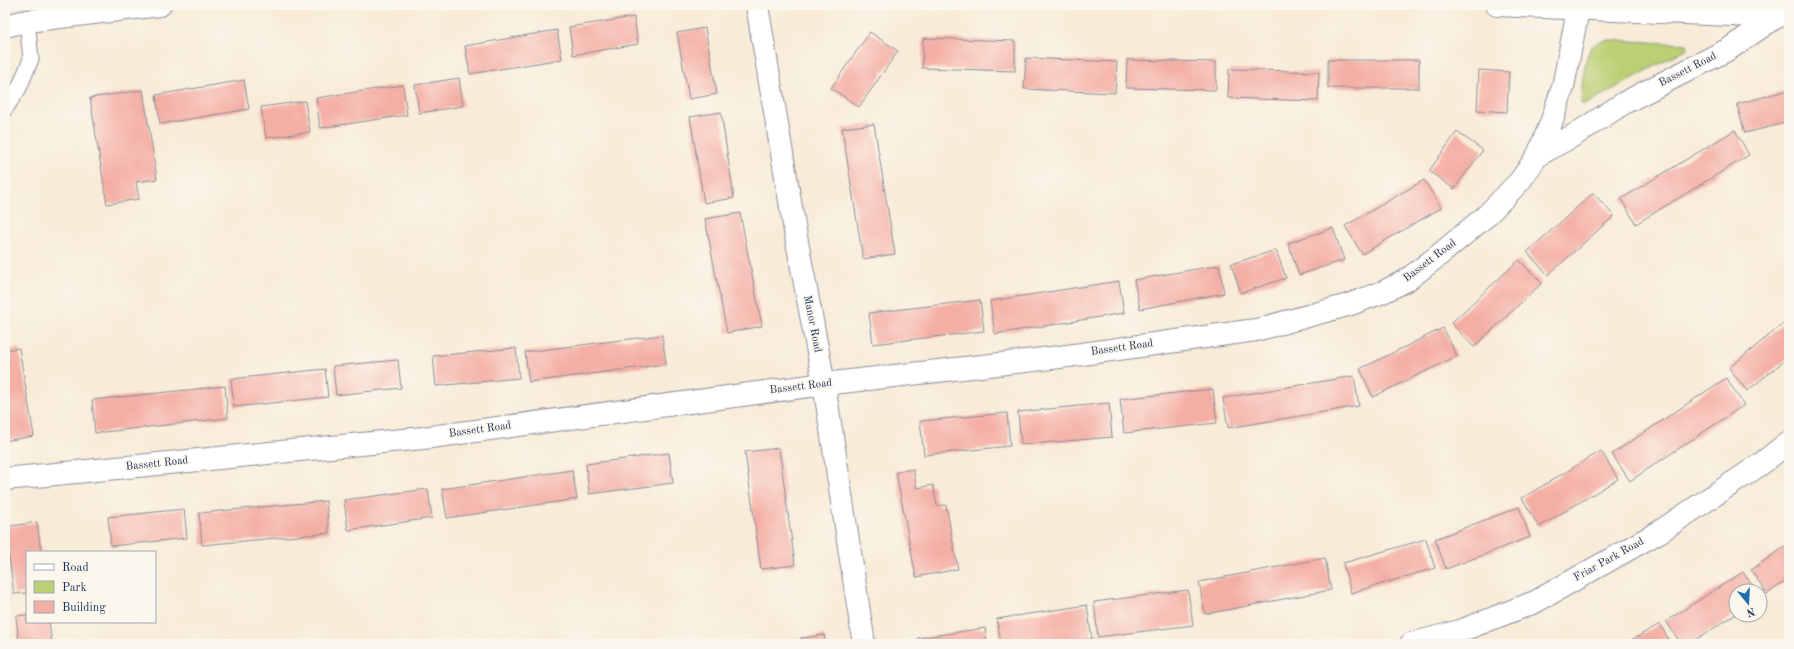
<svg xmlns="http://www.w3.org/2000/svg" width="1794" height="649" font-family="'Old Standard TT',serif">
<rect width="100%" height="100%" fill="#fbf7ec"/>
<filter id="ink" filterUnits="userSpaceOnUse"><feTurbulence type="fractalNoise" baseFrequency=".025" numOctaves="2"/><feDisplacementMap in="SourceGraphic" scale="8" xChannelSelector="R" yChannelSelector="G"/><feConvolveMatrix kernelMatrix="1 2 1 2 8 2 1 2 1" color-interpolation-filters="sRGB"/></filter>
<filter id="wash" filterUnits="userSpaceOnUse"><feTurbulence type="fractalNoise" baseFrequency=".012" numOctaves="4" result="noise"/><feDisplacementMap in="SourceGraphic" scale="16" xChannelSelector="R" yChannelSelector="G"/><feGaussianBlur stdDeviation="0.9" result="paint"/><feColorMatrix in="noise" values="0 0 0 0 0 0 0 0 0 0 0 0 0 0 0 0 0 1.4 0 .05"/><feComposite in="paint" operator="in"/></filter>
<g filter="url(#wash)">
<rect width="100%" height="100%" fill="#f8ebd7"/>
<path fill="#bbd074" stroke="#6b8069" d="M1610,40L1687,44L1688,48L1586,104H1581C1581,93 1584,57 1591,48C1595,42 1603,41 1610,40Z"/>
<g id="blocks">
<g fill="#f4afa5">
<polygon points="634,17 638,44 573,55 569,27"/>
<polygon points="705,28 717,94 689,99 677,33"/>
<polygon points="557,30 562,59 470,74 465,46"/>
<polygon points="870,32 898,51 859,107 831,88"/>
<polygon points="923,38 1015,41 1015,71 922,68"/>
<polygon points="1026,58 1117,62 1115,93 1024,89"/>
<polygon points="1127,60 1216,62 1216,90 1126,88"/>
<rect x="1328" y="60" width="91" height="28"/>
<polygon points="1229,69 1319,72 1318,101 1228,98"/>
<polygon points="1479,70 1509,72 1507,112 1477,110"/>
<polygon points="459,78 463,106 419,113 415,85"/>
<polygon points="244,80 249,109 160,124 156,95"/>
<polygon points="403,85 407,115 320,128 316,98"/>
<polygon points="143,90 157,179 136,182 139,199 107,204 90,98"/>
<polygon points="1789,90 1789,122 1745,133 1737,104"/>
<polygon points="305,101 310,132 266,138 261,107"/>
<polygon points="721,112 734,198 704,203 690,117"/>
<polygon points="874,124 895,254 863,259 842,128"/>
<polygon points="1735,130 1749,155 1636,224 1621,199"/>
<polygon points="1457,132 1483,150 1454,189 1429,171"/>
<polygon points="1424,180 1441,208 1362,254 1345,226"/>
<polygon points="1593,193 1614,216 1548,275 1527,252"/>
<polygon points="740,213 762,326 727,333 705,219"/>
<polygon points="1333,228 1344,260 1299,275 1288,243"/>
<polygon points="1276,250 1286,278 1241,293 1231,264"/>
<polygon points="1519,260 1542,283 1474,347 1451,323"/>
<polygon points="1219,265 1224,293 1140,309 1134,280"/>
<polygon points="1119,281 1124,313 995,334 990,301"/>
<polygon points="980,300 984,331 873,344 869,313"/>
<polygon points="1789,319 1789,357 1747,391 1729,368"/>
<polygon points="1443,328 1457,356 1373,397 1360,369"/>
<polygon points="662,335 666,364 529,382 525,352"/>
<polygon points="19,348 34,436 5,441 5,350"/>
<polygon points="516,348 519,378 436,386 433,356"/>
<polygon points="398,360 401,388 336,395 333,366"/>
<polygon points="325,369 328,397 234,407 231,379"/>
<polygon points="1354,376 1359,406 1228,428 1223,398"/>
<polygon points="1726,378 1744,405 1630,481 1612,454"/>
<polygon points="225,386 228,418 95,433 92,400"/>
<polygon points="1213,389 1217,423 1124,433 1120,399"/>
<polygon points="1109,403 1112,437 1021,445 1018,412"/>
<polygon points="1007,413 1010,446 924,455 920,421"/>
<polygon points="779,448 795,565 761,569 745,452"/>
<polygon points="1601,451 1618,479 1539,527 1522,498"/>
<polygon points="669,453 673,483 589,494 586,464"/>
<polygon points="913,469 917,488 933,485 937,506 946,505 958,569 916,577 896,472"/>
<polygon points="572,470 577,499 447,518 442,489"/>
<polygon points="428,489 432,518 348,530 344,500"/>
<polygon points="326,501 329,533 202,545 199,513"/>
<polygon points="1519,507 1530,537 1446,569 1435,539"/>
<polygon points="184,509 187,538 111,546 108,517"/>
<polygon points="37,522 41,552 27,552 27,593 14,594 5,527"/>
<polygon points="1426,539 1435,568 1351,593 1343,563"/>
<polygon points="1789,544 1789,579 1767,594 1751,570"/>
<polygon points="1325,558 1331,590 1205,614 1199,582"/>
<polygon points="1743,572 1756,591 1736,591 1736,614 1689,644 1681,644 1666,621"/>
<polygon points="1188,590 1193,625 1098,637 1094,602"/>
<polygon points="1087,605 1092,639 1064,644 1001,644 997,619"/>
<polygon points="27,615 27,622 49,622 52,644 19,644 16,616"/>
<polygon points="1660,624 1671,644 1624,644"/>
<polygon points="985,628 987,644 918,644 918,638"/>
<polygon points="824,635 826,644 801,644 801,638"/>
</g>
</g>
</g>
<g filter="url(#ink)">
<use href="#blocks" fill-opacity="0" stroke="#8a8d9a" stroke-width="1"/>
<g fill="none" stroke-linecap="round" stroke-linejoin="round">
<g stroke="#8a8d9a" stroke-width="17">
<polyline id="lane" points="5,109 19,88 31,59 27,21"/>
</g>
<g stroke="#8a8d9a" stroke-width="24">
<g id="street">
<polyline points="757,5 795,231 824,384 864,644"/>
<polyline points="1497,5 1778,17"/>
<polyline points="5,26 27,21 160,5"/>
<polyline points="1538,155 1576,134 1624,103 1729,49 1776,17 1759,5"/>
<polyline points="5,479 423,438 824,384 1060,357 1256,330 1348,305 1383,292 1407,280 1438,256 1486,216 1520,181 1538,155 1551,123 1563,87 1579,5"/>
<polyline points="1411,644 1460,631 1535,602 1659,532 1761,464 1789,442"/>
</g>
</g>
<use href="#lane" stroke="#fff" stroke-width="15"/>
<use href="#street" stroke="#fff" stroke-width="22"/>
</g>
</g>
<g text-anchor="middle" dominant-baseline="central" stroke-width="3.5" stroke-linejoin="round" paint-order="stroke">
<g font-size="11" fill="#1b2f5e" stroke="#fbf7ec">
<text transform="translate(1688 70) rotate(-27)">Bassett Road</text>
<text transform="translate(1430 261) rotate(-37)">Bassett Road</text>
<text transform="translate(812 324) rotate(79)">Manor Road</text>
<text transform="translate(1122 348) rotate(-8)">Bassett Road</text>
<text transform="translate(801 387) rotate(-7)">Bassett Road</text>
<text transform="translate(480 430) rotate(-8)">Bassett Road</text>
<text transform="translate(157 464) rotate(-6)">Bassett Road</text>
<text transform="translate(1609 560) rotate(-29)">Friar Park Road</text>
</g>
</g>
<rect width="1794" height="649" fill="none" stroke="#fbf7ec" stroke-width="20"/>
<rect x="26" y="551" width="130" height="72" fill="#fbf7ec" stroke="#a1a7b3"/>
<rect x="34" y="564" width="20" height="6" fill="#ffffff" stroke="#a1a7b3"/>
<text x="62" y="571" font-size="12" fill="#1b2f5e">Road</text>
<rect x="34" y="581" width="20" height="12" fill="#bbd074" stroke="#a1a7b3"/>
<text x="62" y="591" font-size="12" fill="#1b2f5e">Park</text>
<rect x="34" y="601" width="20" height="12" fill="#f4afa5" stroke="#a1a7b3"/>
<text x="62" y="611" font-size="12" fill="#1b2f5e">Building</text>
<g transform="translate(1748 603) rotate(162)"><circle r="19" fill="#fbf7ec" stroke="#a1a7b3"/>
<path d="M0-3L7 15L0 10L-7 15Z" fill="#1f6fb2"/>
<text y="-6" font-size="11" font-weight="bold" text-anchor="middle" fill="#1b2f5e">N</text>
</g>
</svg>
